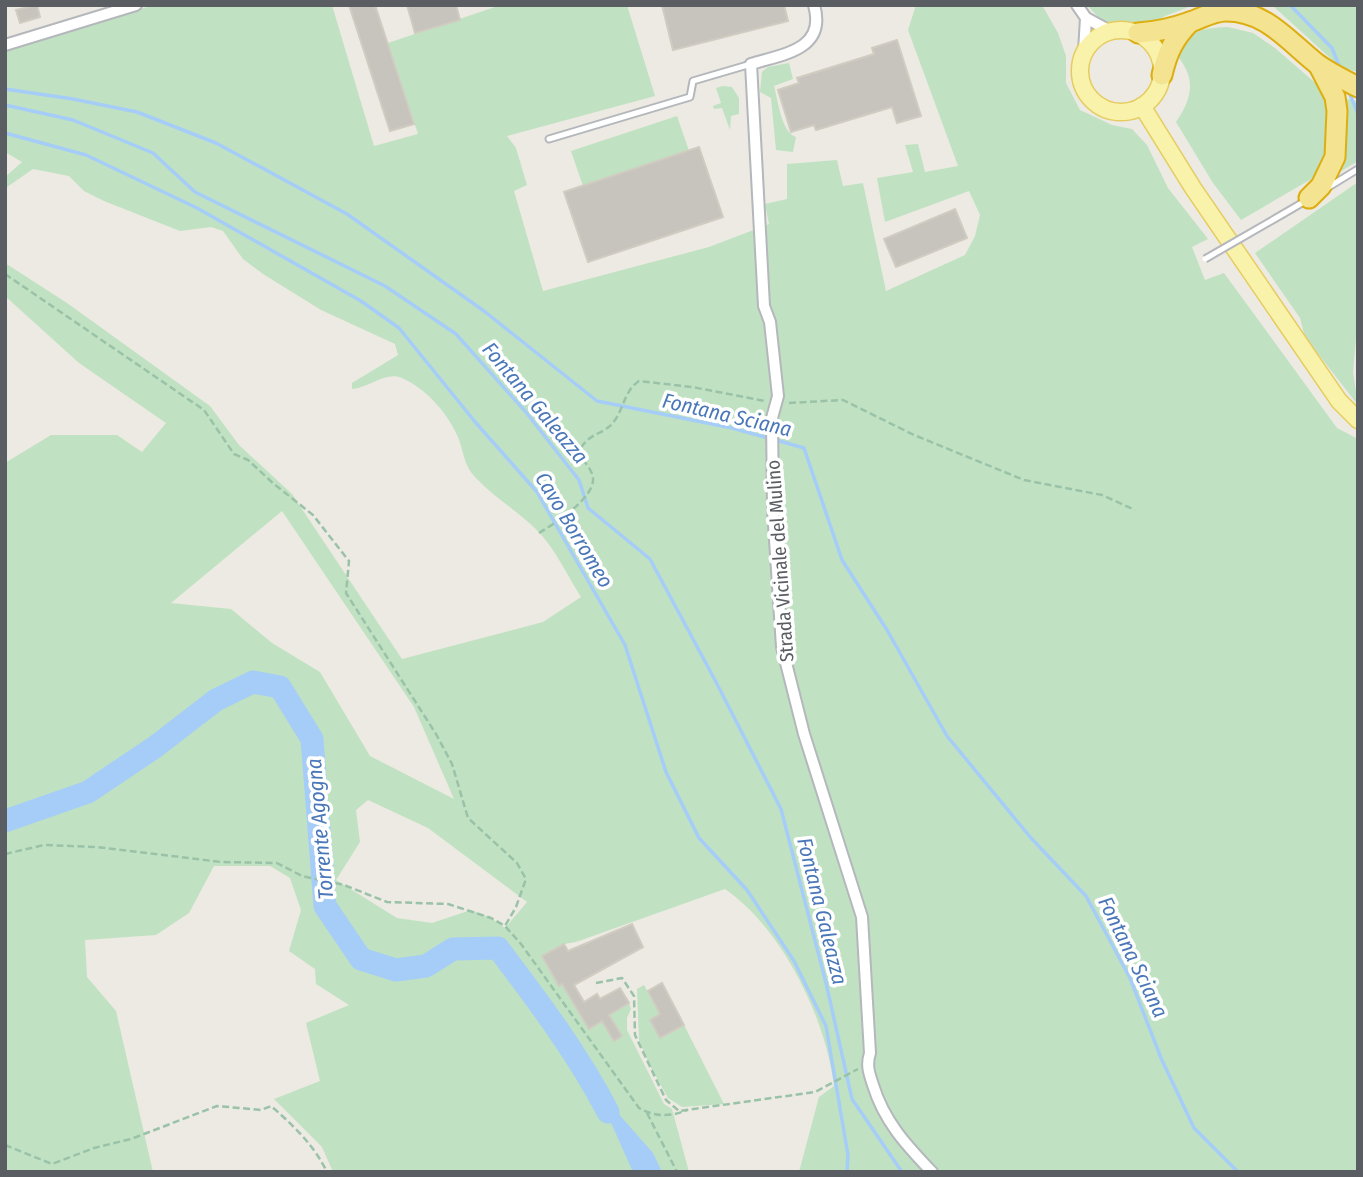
<svg xmlns="http://www.w3.org/2000/svg" width="1363" height="1177" font-family="'Fira Sans Condensed',sans-serif">
<rect width="100%" height="100%" fill="#eceae2"/>
<g fill="#c0e2c2" fill-rule="evenodd">
<path d="M155,5H332L374,146L418,134L388,43L501,5H627L655,96L507,136L516,148L527,185L514,191L543,291L709,247L769,224L765,204L787,199V164L837,160L843,186L863,183L886,291L965,255L975,236L980,215L969,191L885,222L877,178L913,172L905,145L918,144L925,172L958,166L908,30L916,5H1042L1058,33L1066,56V83L1080,110L1112,125L1132,129L1147,145L1168,188L1208,239L1192,247L1205,280L1224,273L1337,428L1358,439V1172H799L819,1097L834,1086C826,1018 782,928 725,889L576,942L564,944L543,956L559,986L571,980L580,995L572,1000L589,1029L602,1021L608,1031L616,1026L609,1015L629,1003L631,1009L627,1018V1030L664,1104L672,1109L689,1172H333L322,1147L274,1099L320,1081L306,1023L349,1005L316,984L315,969L289,951L301,910L290,878L270,866H214L189,913L156,935L85,940L87,977L116,1011L153,1172H5V463L51,435H117L142,452L166,423L79,363L5,296V263L67,303L210,406L239,445L292,494L402,659L543,622L581,597C569,578 558,555 544,538C525,515 496,500 476,478C463,465 464,450 457,435C446,411 426,389 402,378C386,371 369,388 352,389V383L398,355L395,344L321,310L263,274L243,259L223,231L211,227L180,231L104,201L84,191L69,176L33,169L7,187L5,177L22,162L5,152V44ZM282,511L414,707L454,799L370,756L320,672L272,643L231,609L171,603ZM368,800L428,828L527,902L505,928L491,918L471,910L432,923L397,918L336,880L360,842L356,810Z"/>
<polygon points="1087,5 1194,5 1165,16 1147,27 1125,26 1102,21"/>
<polygon points="1272,5 1358,5 1358,72 1340,67"/>
<path d="M1228,27L1253,33L1275,48L1335,100L1325,171L1241,220L1213,183L1176,122C1194,96 1196,76 1174,52C1192,31 1200,28 1228,27Z"/>
<path d="M789,63L793,79L774,86C778,100 781,132 796,137L793,152L776,150L771,98L760,92L762,72L768,67Z"/>
<polygon points="723,86 732,87 739,98 739,114 731,116 730,130 722,108 714,109 713,106 721,103 716,88"/>
<polygon points="1340,97 1358,102 1358,161 1333,176"/>
<polygon points="677,116 689,151 583,186 571,151"/>
<polygon points="1358,182 1358,316 1353,372 1358,405 1305,337 1300,318 1255,253"/>
<polygon points="644,985 660,1014 650,1020 660,1038 684,1025 724,1104 682,1107 668,1098 649,1064 639,1040 637,989"/>
</g>
<polygon fill="#a5cdf8" points="595,1087 653,1153 662,1172 633,1172"/>
<g fill="none" stroke-linecap="round" stroke-linejoin="round">
<g stroke="#a5cdf8" stroke-width="3.5">
<polyline points="1290,5 1332,48 1340,68"/>
<polyline points="5,89 73,99 137,112 216,143 347,214 484,311 597,401 732,428 768,438"/>
<polyline points="1349,92 1358,114"/>
<polyline points="5,105 73,120 153,153 195,192 385,286 456,334 525,411 579,480 588,508 650,559 716,682 781,809 826,983 852,1099 902,1172"/>
<polyline points="5,133 86,155 197,208 361,301 399,328 476,423 537,492 625,645 666,772 699,838 747,890 794,961 826,1026 848,1155 847,1172"/>
<polyline points="776,440 804,448 842,560 887,630 947,736 1031,838 1086,896 1130,978 1161,1058 1194,1128 1238,1172"/>
</g>
<path stroke="#a5cdf8" stroke-width="23" d="M5,821L88,792L155,747L216,700L253,682L280,687L312,739L325,906L361,959L396,970L426,966L453,949L498,948C538,1001 578,1054 608,1112"/>
</g>
<g fill="#c7c4be" stroke="#d0ccc1" stroke-width="2">
<polygon points="37,5 40,17 20,23 16,10"/>
<polygon points="349,5 375,5 414,124 390,131"/>
<polygon points="407,5 456,5 460,20 415,33"/>
<polygon points="662,5 784,5 788,21 673,50"/>
<polygon points="897,40 921,116 897,123 892,107 816,130 814,125 791,132 778,90 799,83 797,78 874,54 872,48"/>
<polygon points="699,147 723,217 588,262 564,192"/>
<polygon points="955,209 967,238 896,267 884,239"/>
<polygon points="632,924 643,947 574,985 584,1002 597,994 600,999 620,988 629,1003 609,1015 622,1036 614,1041 602,1021 589,1029 562,984 559,986 542,956 564,944 568,951"/>
<polygon points="662,983 684,1025 660,1038 650,1020 660,1014 648,991"/>
</g>
<g fill="none" stroke-linecap="round" stroke-linejoin="round">
<g stroke="#b4b7bb" stroke-width="9">
<g id="lane">
<polyline points="549,139 690,97 693,81 751,64"/>
<polyline points="1327,188 1358,169"/>
<polyline points="1283,214 1307,200"/>
</g>
</g>
<g stroke="#b4b7bb" stroke-width="14">
<g id="street">
<path d="M814,5C827,50 783,54 751,64L764,306L770,322L778,396L772,418L773,509L782,647L804,734L862,917L870,1053C866,1065 869,1073 873,1085C884,1121 906,1145 932,1172"/>
<polyline points="1077,5 1086,18 1110,31"/>
<polyline points="5,45 136,5"/>
<polyline points="1084,51 1086,18"/>
</g>
</g>
<g stroke="#e6cc60" stroke-width="19">
<g id="primary">
<circle cx="1121" cy="71" r="41"/>
<polyline points="1142,106 1193,188 1339,401 1358,420"/>
</g>
</g>
<g stroke="#dcae11" stroke-width="23">
<g id="highway">
<path d="M1138,33C1156,32 1173,28 1190,22C1202,18 1213,11 1226,11C1266,11 1287,40 1316,63C1328,72 1344,80 1358,87"/>
<path d="M1162,75C1167,53 1174,38 1190,22"/>
<polyline points="1309,198 1321,186 1335,157 1337,111 1335,97 1319,66"/>
</g>
</g>
<g stroke="#9ac2a8" stroke-width="2.5" stroke-dasharray="7 3.5" stroke-linecap="butt">
<polyline points="5,274 204,410 234,454 248,460 274,484 313,515 349,561 346,593 436,734 452,764 468,818 517,863 526,879 516,907 505,926"/>
<polyline points="789,403 843,400 914,435 1024,480 1102,495 1135,510"/>
<path d="M539,533C554,524 595,498 593,478C592,469 583,460 578,454C587,431 605,436 615,420C624,407 625,390 639,381L692,387L765,401"/>
<path d="M5,854L44,845L97,847L221,862L277,863L302,876L344,885L387,902L448,904L491,918L505,926L521,944L639,1108C654,1117 672,1117 687,1110"/>
<polyline points="596,983 622,978 634,996 635,1035 666,1100 679,1111 815,1092 858,1069"/>
<polyline points="647,1113 677,1172"/>
<path d="M5,1145L52,1164L94,1148L131,1139L217,1106L261,1110L271,1106C293,1125 314,1145 327,1172"/>
</g>
<use href="#lane" stroke="#fff" stroke-width="5"/>
<use href="#street" stroke="#fff" stroke-width="10"/>
<use href="#primary" stroke="#f8f2aa" stroke-width="16"/>
<use href="#highway" stroke="#f4e390" stroke-width="19"/>
<g stroke="#b4b7bb" stroke-width="9" stroke-linecap="butt">
<polyline id="lane-bridge" points="1205,259 1283,214"/>
</g>
<use href="#lane-bridge" stroke="#fff" stroke-width="5"/>
</g>
<g text-anchor="middle" dominant-baseline="central" stroke-width="7" stroke-linejoin="round" paint-order="stroke">
<g font-size="19" fill="#5a5d61" stroke="#fff">
<text transform="translate(780 561) rotate(-94)">Strada Vicinale del Mulino</text>
</g>
<g font-size="21" font-style="italic" fill="#4a77b9" stroke="#fff">
<text transform="translate(535 403) rotate(50)">Fontana Galeazza</text>
<text transform="translate(727 415) rotate(13)">Fontana Sciana</text>
<text transform="translate(574 530) rotate(59)">Cavo Borromeo</text>
<text transform="translate(320 829) rotate(-95)">Torrente Agogna</text>
<text transform="translate(822 911) rotate(76)">Fontana Galeazza</text>
<text transform="translate(1133 957) rotate(64)">Fontana Sciana</text>
</g>
</g>
<rect width="1363" height="1177" fill="none" stroke="#5a5d61" stroke-width="14"/>
</svg>
